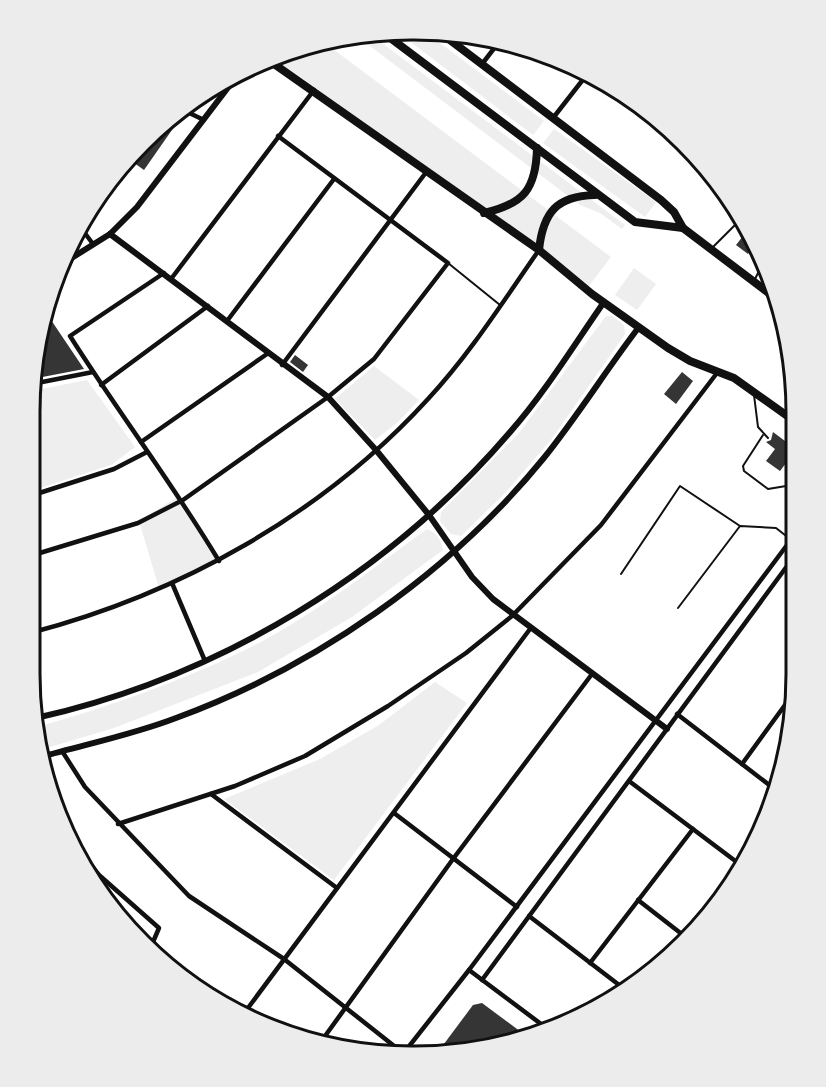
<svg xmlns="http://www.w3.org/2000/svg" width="826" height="1087" font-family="'PT Sans',sans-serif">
<rect width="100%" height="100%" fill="#fff"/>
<g fill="#eee">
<polygon points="358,37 374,37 625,225 622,229 600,213 580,205"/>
<polygon points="404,37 432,37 544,121 533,135"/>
<polygon points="325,43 611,257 588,287 302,78 277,63"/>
<polygon points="554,129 656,202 645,217 543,143"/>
<polygon points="634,268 656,284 637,310 615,295"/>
<polygon points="606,316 612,316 624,325 625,334 551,440 505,493 461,536 451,534 440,521 441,512 519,433"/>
<polygon points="374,366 419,400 398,422 375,440 335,399"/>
<polygon points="87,380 135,447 111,465 31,491 31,391"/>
<polygon points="179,496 220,559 159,588 139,521"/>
<path d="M427,529C436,533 442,540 443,550L352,617L258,672L114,728L40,750L37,727C108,707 177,683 243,651C309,619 368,572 427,529Z"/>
<polygon points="435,682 467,703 334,880 224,799 320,759 379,725"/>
</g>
<g fill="#353535">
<polygon points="179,115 181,117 144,170 130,160"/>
<polygon points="747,231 754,246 748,254 736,245"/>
<polygon points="45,311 84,369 32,379"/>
<polygon points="295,355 308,365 303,372 290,362"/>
<polygon points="682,372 693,381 676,404 664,394"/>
<polygon points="773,432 793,447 793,453 788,454 789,459 780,471 766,461 775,449 766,442 771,440"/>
<polygon points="482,1003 529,1038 435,1056 473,1005"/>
</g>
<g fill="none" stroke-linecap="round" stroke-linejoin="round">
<g stroke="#111" stroke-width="2">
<polyline points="713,247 741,219"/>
<polyline points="448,263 500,305"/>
<polyline points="755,279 763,263"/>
<polyline points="767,288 773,284"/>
<polyline points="754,395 758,427 768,438"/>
<polyline points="763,435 743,466 744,471 768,489 786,486 793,478"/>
<polyline points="791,456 793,456"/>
<polyline points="621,574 680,486 740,526"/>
<polyline points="678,608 740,526 776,528 790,539"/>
</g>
<g stroke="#111" stroke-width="4.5">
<polyline points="482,64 499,42"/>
<polyline points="183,110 204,120"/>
<polyline points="553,118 585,77"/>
<polyline points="84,232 93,244"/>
<path d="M164,273L70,336C118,412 173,484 219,561"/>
<polyline points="171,279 314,90"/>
<polyline points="227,321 334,179"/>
<polyline points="282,365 427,171"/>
<polyline points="32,384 93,372"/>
<polyline points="101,385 208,306"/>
<polyline points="141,442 267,354"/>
<polyline points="30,496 114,469 147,452"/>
<polyline points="30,556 138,523 183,500 328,397 374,359 448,263 278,136"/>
<polyline points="172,583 205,661"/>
<path d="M30,633C180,594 323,514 428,399C470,354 504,300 539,250"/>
<polyline points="677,714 777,791"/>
<polyline points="62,751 85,787 189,896 284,959 403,1053"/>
<polyline points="742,764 793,694"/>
<polyline points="629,781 742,866"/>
<polyline points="211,794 337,888"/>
<polyline points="394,813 517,907"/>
<polyline points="118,824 235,786 305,756 388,706 466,653 512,616 601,525 717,373"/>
<polyline points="70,839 99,875 159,928 153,942 181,972"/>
<polyline points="638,900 683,935"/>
<polyline points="529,916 627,991"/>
<polyline points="590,963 693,829"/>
<polyline points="469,970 549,1030"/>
<polyline points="482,980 793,558"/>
<polyline points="242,1016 530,629"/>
<polyline points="320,1043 453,859 592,674"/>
<polyline points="403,1054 469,970 793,537"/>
</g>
<g stroke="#111" stroke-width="6">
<polyline points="110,234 328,397 376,450 429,515 472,577 493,599 667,729"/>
<polyline points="70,259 110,234 137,207 233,81"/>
<path d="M36,718C219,677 389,574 511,431C546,391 574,345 604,302"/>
<path d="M41,757C86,744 132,735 176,718C315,667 449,574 543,459C577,417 606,370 639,327"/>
</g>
<polyline stroke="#111" stroke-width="8" points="446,37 661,200 674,212 683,228"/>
<g stroke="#111" stroke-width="8">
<polyline points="389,37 635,222 683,228 778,300"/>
<polyline points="274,64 539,250 592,294 668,348 690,361 734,378 793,420"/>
<path d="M484,213C524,204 536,189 537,148"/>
<path d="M539,250C543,212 557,196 595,195"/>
</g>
</g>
<path d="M0 0H826V1087H0ZM412 40H414A372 372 0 0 1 786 412V674A372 372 0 0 1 414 1046H412A372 372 0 0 1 40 674V412A372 372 0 0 1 412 40Z" fill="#ececec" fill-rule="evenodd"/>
<path fill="none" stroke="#111" stroke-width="3" d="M412 40H414A372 372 0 0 1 786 412V674A372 372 0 0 1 414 1046H412A372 372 0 0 1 40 674V412A372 372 0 0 1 412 40Z"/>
</svg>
